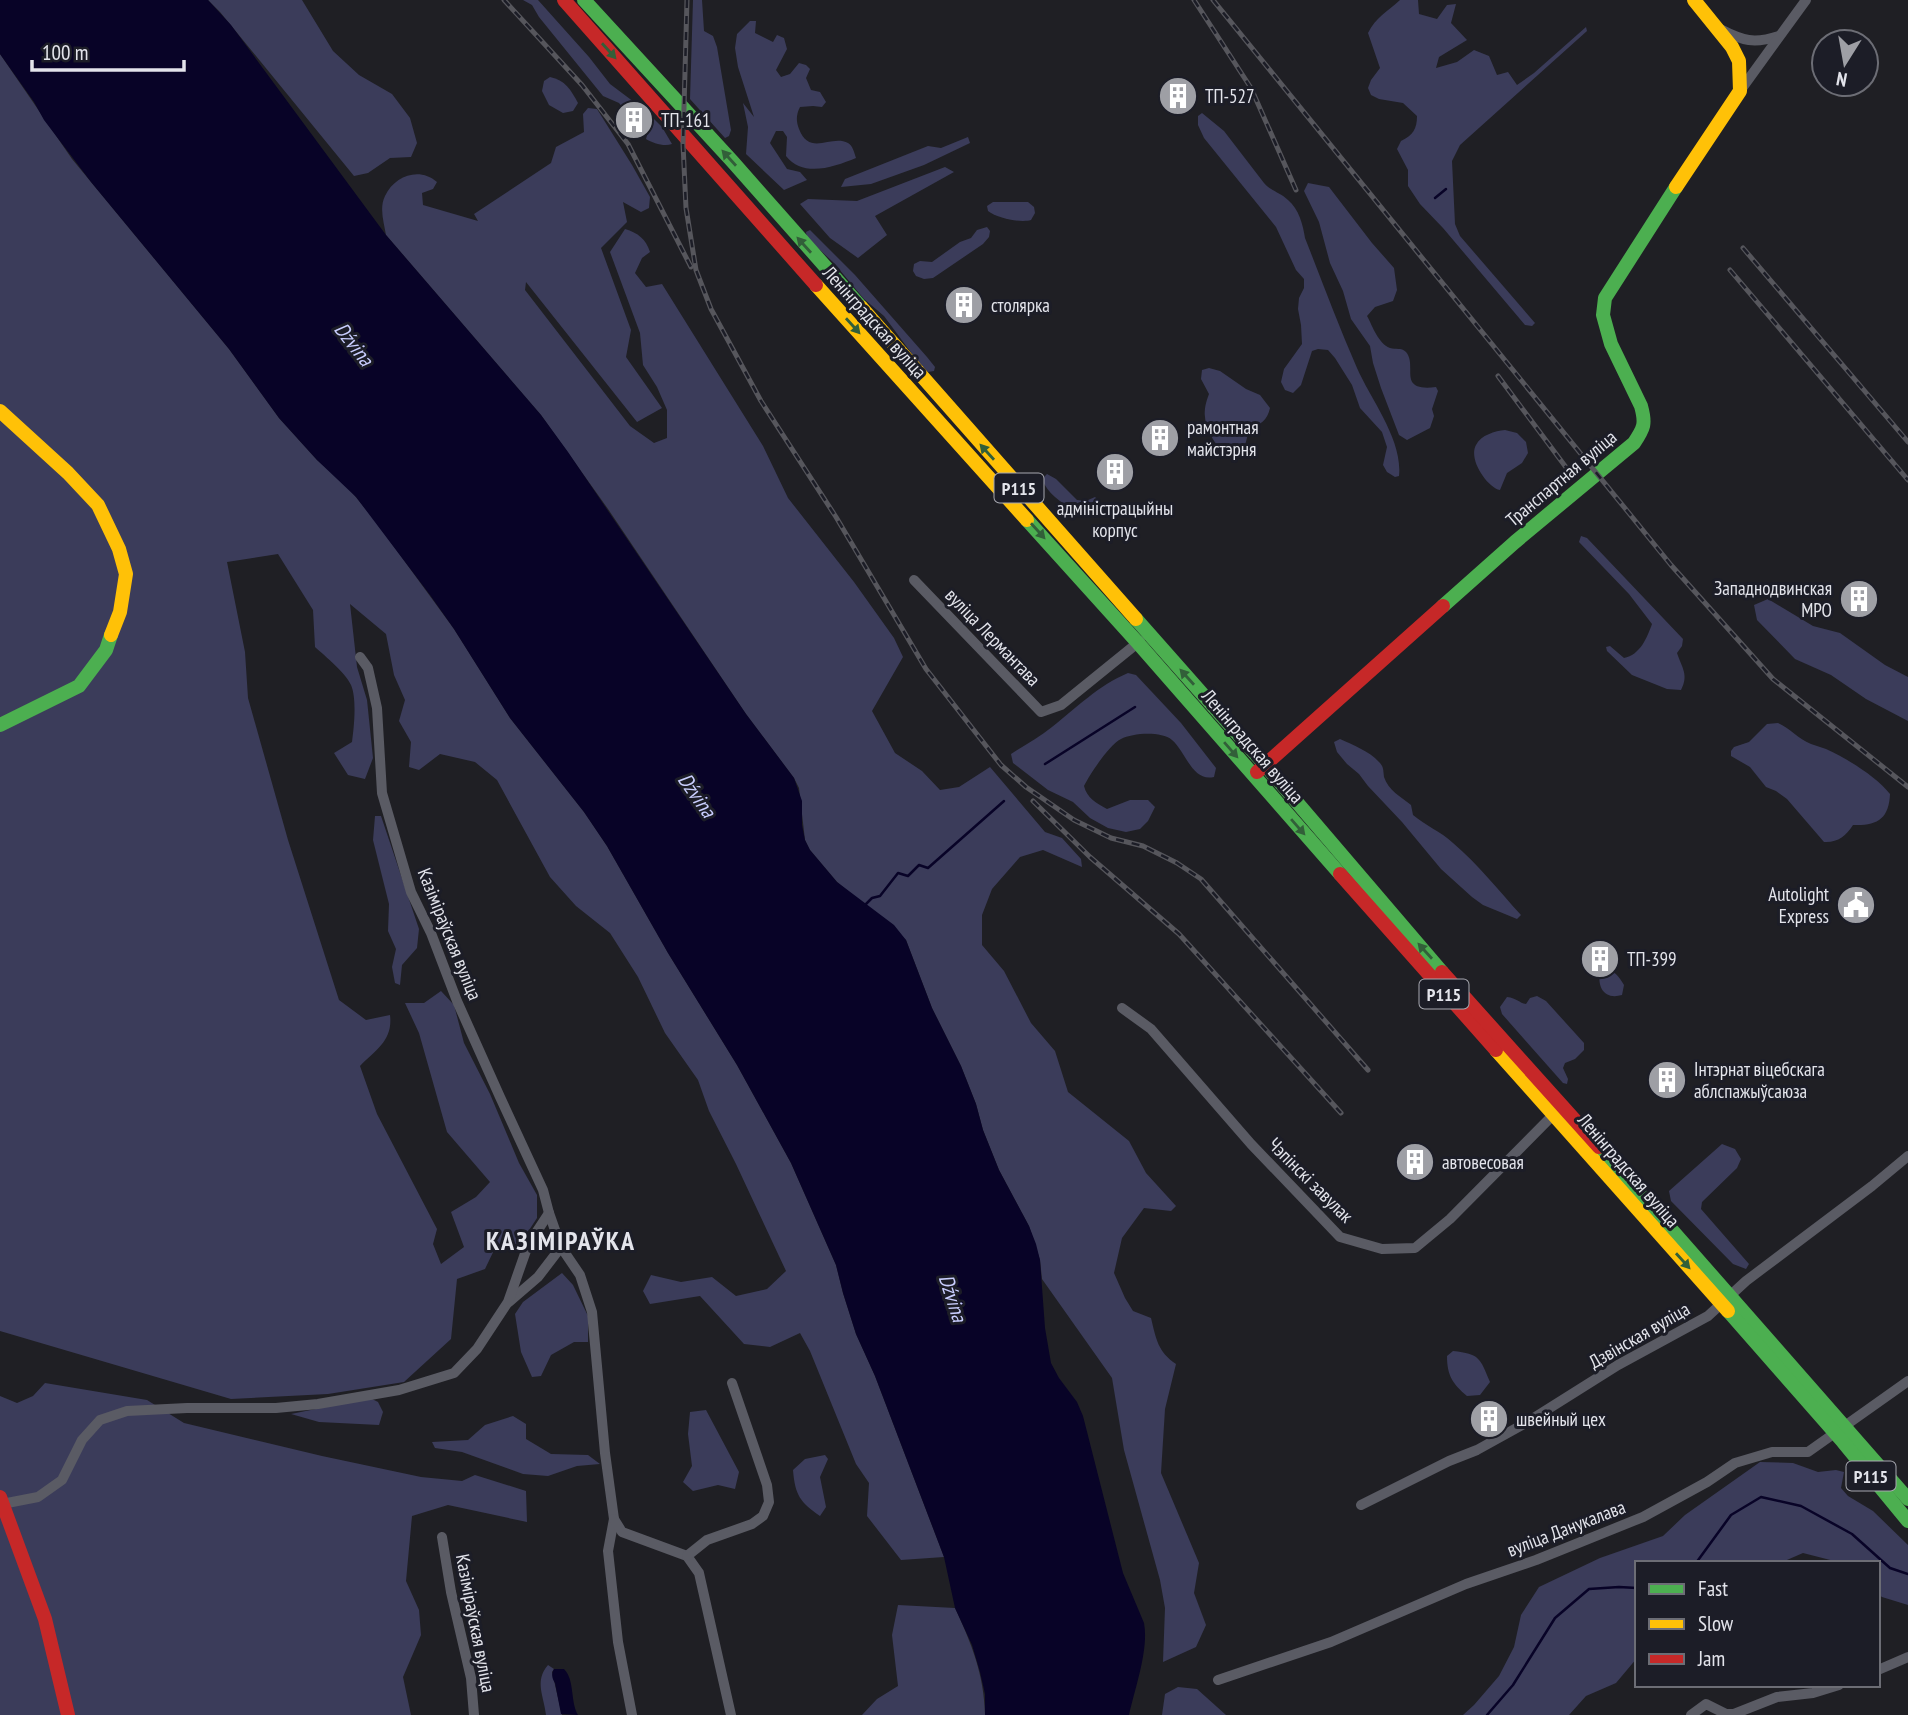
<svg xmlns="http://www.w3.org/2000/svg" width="1908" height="1715" font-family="'PT Sans Narrow',sans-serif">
<rect width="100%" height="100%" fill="#1f1f24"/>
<g fill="#3b3c5a">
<polygon points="208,0 302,0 333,51 359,75 392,94 410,118 417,143 411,157 390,158 368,173 354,176 220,12"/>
<path d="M523,0H538L589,57L610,84L646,111L662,127L672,144C664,147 653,143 646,139L650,125L624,109L619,103L603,96L539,17L532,5Z"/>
<polygon points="693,0 702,0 704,31 713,36 717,47 731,130 729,136 725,138 690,99"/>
<path d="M1400,0H1418L1419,14L1437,19L1447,5L1456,4L1451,23L1467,40L1439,57L1436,68L1457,62L1474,50L1489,56L1497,75L1508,72L1517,85L1534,73L1586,27L1587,31L1460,145L1452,161L1455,224L1460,236L1535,323L1532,326L1525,325L1443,228L1420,204L1408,186V170L1397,149L1401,141C1413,135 1417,129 1417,116L1403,103L1379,99L1371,95L1368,88L1371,80L1380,68L1368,33C1376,17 1387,12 1400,0Z"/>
<path d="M750,21H756L755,33L773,42L777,35L784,38L787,49L776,70L781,77L790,74L799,63L806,65L810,69L806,78L811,90L820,92L826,102L822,107L813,106L800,107C796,115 796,121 799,129C810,157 831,134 848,143C853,146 854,152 856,158C834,167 803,178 786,156L787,137L783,131H776L770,143L787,169L800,172L807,180L784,190L746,154L748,127L743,103L754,117L738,67L735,48L737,34Z"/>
<path d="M0,54L72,159L229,349L279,418L317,460L346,485L373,518L454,629L510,718L584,812L607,846L668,953L737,1065L791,1163L836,1265L843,1293L856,1334L875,1376L944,1557L901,1560L867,1516L869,1483L856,1464L810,1351L800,1333L770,1347L744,1344L700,1296L650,1304L643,1291L651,1275L681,1282L712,1277L736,1296L767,1289L786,1271L736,1164L709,1111L698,1080L665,1033L638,977L610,933L576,906L550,877L497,780L475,762L440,754L419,770L409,767L411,742L399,721L405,700L394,675L386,634L350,604L357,667L367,700L373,758L365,779L348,775L334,753L352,742C354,727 357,699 351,685C345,672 326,657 315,647L313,610L278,554L227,562L245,652L248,698L288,840L339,1000L366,1020L390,1015C393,1040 377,1049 360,1066L377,1114L437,1229L433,1244L441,1264L464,1247L451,1212L476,1197L490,1182L447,1132L419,1033L405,1003H424L441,991L454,1005L464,1043L490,1094L519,1163L537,1195V1218L520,1244H497L485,1269L457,1279L451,1339L404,1382L328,1394L231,1399L0,1331Z"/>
<path d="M550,77C565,80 571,90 578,103L573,111L563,113L549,105L542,91L544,81Z"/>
<path d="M588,108L597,109L632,165L650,197L649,208L641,212L623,202L627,222L601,248L631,330L626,357L662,408L637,422L526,282L525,290L630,426L654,443L667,438V410L657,387L643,365L640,333L610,252L625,229C638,233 646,239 650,252L642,258L635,273L646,287L662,284L763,446L788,498L854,582L894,638L903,657L872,711L895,753L922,771L940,790L959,787L990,767L1045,832L1062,838L1081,859L1082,867L1043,850L1020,857L992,889L982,915V945L1004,971L1031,1023L1055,1051L1068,1092L1129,1141L1146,1173L1176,1206L1171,1211L1144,1208L1122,1238L1114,1273L1125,1298L1133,1311L1151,1318C1156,1339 1158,1352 1176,1364L1165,1409L1161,1473L1199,1563L1194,1593L1206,1625L1196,1647L1163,1662L1165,1608L1160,1580L1124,1450L1112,1378L1042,1279L1040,1260L1029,1226L999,1170L983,1130L976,1104L961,1066L932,1008L906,940L837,882L810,850L805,840L799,788L794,778L746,714L608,509L541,415L386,235C384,223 379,208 385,196C395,175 420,167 437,182L433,189L422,193L423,205L478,221L474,214L551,163L556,147L584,132L583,114Z"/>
<path d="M1202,113L1224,131L1264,183C1271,191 1281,193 1288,200C1299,209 1303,225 1305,238C1322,281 1338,325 1357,368C1371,400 1403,440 1399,476L1395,477L1387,472L1383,465L1387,447L1382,432L1360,408L1352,385L1335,358L1328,350L1318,349L1312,351L1301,385L1293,393L1285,390L1281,382L1284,369L1302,344L1301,325L1298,309L1299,298L1304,288V279L1296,270L1276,227L1204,138L1198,125V116Z"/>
<polygon points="968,137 970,143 924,165 871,184 841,187 845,179 928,146 941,148"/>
<polygon points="945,167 954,172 875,216 887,235 858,258 830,238 800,204 808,199 857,201"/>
<path d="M1308,183L1329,187L1372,243L1394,268L1397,290L1393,301L1375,307L1367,316C1373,327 1378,343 1390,348C1396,350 1401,347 1406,352C1418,366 1396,392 1436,387L1438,391L1432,409L1434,416L1430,428L1407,440L1399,435L1381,388L1373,363L1370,346L1351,319L1343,291L1330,263L1319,222L1304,191Z"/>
<path d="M993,202H1028L1034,207L1035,213L1031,220C1020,223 997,218 988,211L987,206Z"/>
<polygon points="987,227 990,231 989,237 983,244 933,278 924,279 916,276 913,271 914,264 920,261 932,262 960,242 971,238 977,230"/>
<polygon points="810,230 855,275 927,357 935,367 934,371 928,372 918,362 884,316 864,299 834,263 807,238 806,232"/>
<path d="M1209,368L1220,371L1246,389L1260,395L1270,408C1267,421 1261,424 1249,429C1246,441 1245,454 1233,460C1220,453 1206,432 1205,417C1204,409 1206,402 1209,394L1201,379L1202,370Z"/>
<path d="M1505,430L1517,433L1526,442L1528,453L1522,463L1507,473L1500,490C1487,487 1468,459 1476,445C1481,435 1495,431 1505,430Z"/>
<path d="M1047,474L1056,479L1077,500L1086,501L1095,497L1099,501L1096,506L1076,512C1063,503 1048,495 1042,479Z"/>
<path d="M1581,536L1587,538L1683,639L1682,646L1677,653C1682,668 1689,675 1681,690L1667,689L1632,675L1607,651L1606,647L1610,646L1624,658C1640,655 1647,638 1652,624L1629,594L1579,542Z"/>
<polygon points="1768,599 1813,626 1840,633 1885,665 1908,677 1908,721 1866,699 1831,675 1795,659 1757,620 1754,605"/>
<path d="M1128,673L1136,675L1181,723L1216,768L1214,777C1192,782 1186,752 1172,740C1161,731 1133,733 1121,739C1109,745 1090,774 1084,786C1087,798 1096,803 1107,809L1130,800H1148L1155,807L1148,821L1140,829L1126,832L1108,828L1090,818L1073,802L1048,790L1013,763L1011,754C1025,745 1040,737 1052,727C1076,708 1099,685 1128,673Z"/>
<path d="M1778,723C1790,728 1798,739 1811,744C1816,746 1821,747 1826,749C1846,758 1877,777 1890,794C1889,819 1877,826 1853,825C1846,836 1837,843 1824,842L1787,799L1776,791L1766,787L1750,767L1731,756V751L1734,747L1749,742L1767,724Z"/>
<path d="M1340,739C1353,745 1369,751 1379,762C1384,767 1383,770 1384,777C1388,790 1401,797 1411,805L1413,815C1426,826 1440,831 1453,843C1478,864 1499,891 1521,915L1517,919L1483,905L1472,897L1441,869L1402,822L1368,786L1359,774L1347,764L1337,752L1334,742Z"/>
<polygon points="375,816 381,816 419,929 417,948 402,965 400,985 395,983 392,967 396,949 388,931 389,904 373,840"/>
<path d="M1605,969C1615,970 1619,977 1624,985L1622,995C1605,1000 1597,988 1600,972Z"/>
<path d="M1537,996L1546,1001L1584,1043V1050L1575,1059L1565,1063L1563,1068L1568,1079L1567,1084L1563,1083L1502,1014L1500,1007L1507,997C1517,998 1519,1003 1526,1004L1530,998Z"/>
<polygon points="1722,1144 1735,1149 1741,1159 1737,1168 1702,1202 1701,1209 1749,1264 1746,1269 1733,1264 1671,1201 1669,1191"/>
<polygon points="562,1273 573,1285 588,1316 588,1342 574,1342 551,1355 541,1376 532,1377 521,1352 515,1314 523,1302"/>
<path d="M1453,1351C1480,1354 1480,1358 1490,1382L1480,1395L1467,1396C1453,1384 1447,1376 1447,1356Z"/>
<polygon points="45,1383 147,1400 184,1423 322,1456 421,1477 462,1481 475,1475 526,1491 527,1522 448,1505 412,1516 406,1581 419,1610 421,1635 403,1677 411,1715 0,1715 0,1396 17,1403 33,1396"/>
<polygon points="370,1398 378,1402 383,1412 379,1425 319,1422 291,1414"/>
<polygon points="706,1410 739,1472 735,1489 718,1485 693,1491 683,1482 692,1466 688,1434 690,1412"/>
<polygon points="513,1416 526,1424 526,1439 551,1454 588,1455 600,1464 577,1466 548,1476 523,1474 462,1452 435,1448 432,1442 468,1440 485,1425"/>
<path d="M825,1455L828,1459L820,1477L826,1507L820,1516C800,1502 795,1495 793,1470L805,1459Z"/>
<polygon points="1760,1462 1793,1463 1818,1472 1836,1470 1844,1472 1841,1488 1848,1496 1873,1511 1908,1545 1908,1605 1882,1597 1878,1594 1878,1563 1842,1563 1803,1553 1780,1563 1637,1563 1637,1658 1616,1683 1586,1696 1569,1715 1463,1715 1474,1705 1499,1676 1514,1647 1521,1615 1539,1587 1600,1558 1663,1536 1685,1515"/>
<path d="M898,1605L955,1608C972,1645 984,1674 985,1715H862L877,1699L898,1686L892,1635Z"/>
<path d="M548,1665L554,1669L552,1672L562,1715H546C544,1696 534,1681 548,1665Z"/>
<polygon points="1178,1687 1197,1689 1226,1715 1162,1715 1165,1694"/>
</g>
<g fill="#080327">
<path d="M0,0H208L231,25L386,235L541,415L568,452L746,714L794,778L802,801V825L805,840L810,850L837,882L894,925L906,940L932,1008L961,1066L976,1104L983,1130L999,1170L1029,1226L1036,1244L1040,1260L1045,1328L1051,1363L1059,1378L1077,1402L1083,1416L1123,1573L1144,1623C1149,1649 1135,1688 1129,1715H985V1694L980,1672L972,1645L955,1608L944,1557L875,1376L856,1334L843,1293L836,1265L791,1163L737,1065L668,953L607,846L584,812L510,718L454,629L430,595L356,497L317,460L279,418L229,349L91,182L44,120L34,102L0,54Z"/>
<path d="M554,1669H564C575,1680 570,1701 578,1715L561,1714L555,1683C552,1678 551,1674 554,1669Z"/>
</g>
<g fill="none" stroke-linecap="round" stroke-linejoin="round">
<g stroke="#080327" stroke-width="2.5">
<polyline points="1435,198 1446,189"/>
<polyline points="1045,764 1135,707"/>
<polyline points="866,904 872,898 880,896 898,873 908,876 919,865 928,868 1004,801"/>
<polyline points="1696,1563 1731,1515 1761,1497 1801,1506 1852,1534 1890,1568 1908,1574"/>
<polyline points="1487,1715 1513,1685 1555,1618 1589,1589 1619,1587 1637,1588"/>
</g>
<g stroke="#5a5b64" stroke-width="10">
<path d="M1720,29C1743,41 1754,44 1779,36"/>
<polyline points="1740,91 1806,0"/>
<polyline points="914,580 1041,712 1061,705 1140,641"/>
<polyline points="360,657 368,668 377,708 382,793 411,892 431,933 457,1001 500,1097 543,1190 549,1213 561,1247 580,1275 592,1312 605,1453 614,1519 608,1551 618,1642 632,1715"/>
<polyline points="1122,1008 1151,1029 1251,1144 1340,1237 1382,1249 1415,1248 1450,1219 1556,1112"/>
<polyline points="509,1302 538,1277 561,1247"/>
<polyline points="2,1504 38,1497 62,1480 82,1440 100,1420 127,1411 187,1408 276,1408 318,1404 399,1390 454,1373 477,1349 508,1302 528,1245 549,1213"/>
<polyline points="1361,1505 1449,1461 1477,1450 1529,1421 1618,1365 1708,1316 1746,1281 1872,1186 1908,1156"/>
<polyline points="614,1519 622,1532 687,1556 699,1573 731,1715"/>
<polyline points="442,1537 451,1592 471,1678 474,1715"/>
<polyline points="687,1556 707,1540 752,1524 763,1516 769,1502 767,1485 732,1383"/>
<polyline points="1878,1670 1908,1657"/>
<polyline points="1218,1680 1331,1642 1466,1584 1536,1560 1643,1517 1707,1482 1735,1463 1772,1452 1808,1452 1908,1381"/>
<polyline points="1691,1715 1706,1704 1726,1714 1734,1714 1777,1697 1813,1693 1839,1685"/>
</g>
<g stroke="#4caf50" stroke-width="14">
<polyline points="584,0 732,161 861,307"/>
<polyline points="1027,520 1138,643 1340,874"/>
<path d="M1443,606L1515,542L1634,443C1644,428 1646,424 1641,406L1611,344L1603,315L1605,298L1676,187"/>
<polyline points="1136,619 1265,765 1442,972"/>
<polyline points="0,725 79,686 106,650 111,635"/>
<polyline points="1599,1147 1908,1499"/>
<polyline points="1728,1311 1843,1442 1908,1521"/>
</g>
<g stroke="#ffc107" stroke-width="14">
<polyline points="1676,187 1740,91 1739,61 1732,47 1694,0"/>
<polyline points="816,285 1027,520"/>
<polyline points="861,307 1136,619"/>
<polyline points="0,411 68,473 98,505 119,549 126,574 120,612 111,635"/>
<polyline points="1496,1050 1728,1311"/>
</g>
<g stroke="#c62828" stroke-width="14">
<polyline points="564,0 816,285"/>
<polyline points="1257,772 1443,606"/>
<polyline points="1340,874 1496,1050"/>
<polyline points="1442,972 1599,1147"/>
<polyline points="0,1497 45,1619 68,1715"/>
</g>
<g stroke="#56565c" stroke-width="5">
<g id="rail">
<polyline points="504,0 582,85 628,144 691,267"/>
<polyline points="687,0 683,144 686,208 696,270 711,309 761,401 836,517 926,669 1001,765 1026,787 1074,820 1111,838 1143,846 1177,863 1201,879 1368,1070"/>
<polyline points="1194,0 1251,88 1296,190"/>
<polyline points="1213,0 1671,565 1773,679 1908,787"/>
<polyline points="1743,248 1908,442"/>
<polyline points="1730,270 1908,480"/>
<polyline points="1498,376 1568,470"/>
<polyline points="1033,801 1090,857 1179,934 1341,1113"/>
</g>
</g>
<use href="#rail" stroke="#1c1d27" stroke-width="2.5" stroke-dasharray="8" stroke-linecap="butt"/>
</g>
<defs><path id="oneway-solid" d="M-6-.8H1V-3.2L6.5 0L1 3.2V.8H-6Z" transform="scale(1.75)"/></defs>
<g fill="#325f39">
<use href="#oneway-solid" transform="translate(609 51) rotate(48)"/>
<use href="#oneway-solid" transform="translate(729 158) rotate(-132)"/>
<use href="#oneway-solid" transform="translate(804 245) rotate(-132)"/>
<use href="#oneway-solid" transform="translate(853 326) rotate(48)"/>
<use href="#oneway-solid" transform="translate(987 452) rotate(-132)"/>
<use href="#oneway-solid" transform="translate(1038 531) rotate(48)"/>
<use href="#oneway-solid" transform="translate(1187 677) rotate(-132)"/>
<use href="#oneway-solid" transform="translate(1231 750) rotate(49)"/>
<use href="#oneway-solid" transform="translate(1298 827) rotate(49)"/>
<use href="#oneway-solid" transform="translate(1425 951) rotate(-132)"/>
<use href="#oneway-solid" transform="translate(1683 1261) rotate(48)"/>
</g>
<defs>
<g id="building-disc" transform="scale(2.0125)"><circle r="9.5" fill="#9e9fa5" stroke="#1c1d27"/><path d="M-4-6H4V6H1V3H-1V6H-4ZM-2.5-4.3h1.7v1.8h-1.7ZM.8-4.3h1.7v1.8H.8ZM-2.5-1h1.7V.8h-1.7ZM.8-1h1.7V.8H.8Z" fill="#fff"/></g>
<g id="civic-disc" transform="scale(2.0125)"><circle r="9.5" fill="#9e9fa5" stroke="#1c1d27"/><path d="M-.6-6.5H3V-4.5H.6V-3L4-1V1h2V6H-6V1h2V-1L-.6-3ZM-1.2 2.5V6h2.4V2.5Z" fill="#fff"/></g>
</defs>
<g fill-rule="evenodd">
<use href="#building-disc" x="1178" y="96"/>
<use href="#building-disc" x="634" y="120"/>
<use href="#building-disc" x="964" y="305"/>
<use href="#building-disc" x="1160" y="438"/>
<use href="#building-disc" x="1115" y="472"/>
<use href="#building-disc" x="1859" y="599"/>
<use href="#civic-disc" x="1856" y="905"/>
<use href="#building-disc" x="1600" y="959"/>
<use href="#building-disc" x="1667" y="1080"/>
<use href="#building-disc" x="1415" y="1162"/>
<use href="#building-disc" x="1489" y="1419"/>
</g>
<g text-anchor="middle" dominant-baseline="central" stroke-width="6" stroke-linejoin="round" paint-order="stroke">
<g fill="#1c1d27" stroke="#a7a8b0" stroke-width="2">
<rect x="994.5" y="473.5" width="49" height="29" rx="5"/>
<rect x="1419.5" y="979.5" width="49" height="29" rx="5"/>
<rect x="1846.5" y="1461.5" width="49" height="29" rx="5"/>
</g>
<g font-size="18" font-weight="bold" fill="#e3e4eb">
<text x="1019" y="488">Р115</text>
<text x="1444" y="994">Р115</text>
<text x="1871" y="1476">Р115</text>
</g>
<g font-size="19" fill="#e3e4eb" stroke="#1c1d27" text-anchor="start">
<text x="1205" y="96">ТП-527</text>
<text x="661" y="120">ТП-161</text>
<text x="991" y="305">столярка</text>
<text x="1187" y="427">рамонтная<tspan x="1187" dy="22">майстэрня</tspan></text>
<text x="1115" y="508" text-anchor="middle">адміністрацыйны<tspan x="1115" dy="22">корпус</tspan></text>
<text x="1832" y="588" text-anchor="end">Западнодвинская<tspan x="1832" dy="22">МРО</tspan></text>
<text x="1829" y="894" text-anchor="end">Autolight<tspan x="1829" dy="22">Express</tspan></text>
<text x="1627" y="959">ТП-399</text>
<text x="1694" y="1069">Інтэрнат віцебскага<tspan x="1694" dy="22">аблспажыўсаюза</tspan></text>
<text x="1442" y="1162">автовесовая</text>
<text x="1516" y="1419">швейный цех</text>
</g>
<g font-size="19" fill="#e3e4eb" stroke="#1c1d27">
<text transform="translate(875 322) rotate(48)">Ленінградская вуліца</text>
<text transform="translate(1561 478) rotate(-40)">Транспартная вуліца</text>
<text transform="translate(993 637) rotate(46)">вуліца Лермантава</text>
<text transform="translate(1253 746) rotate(49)">Ленінградская вуліца</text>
<text transform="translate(450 934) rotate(68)">Казіміраўская вуліца</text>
<text transform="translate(1629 1170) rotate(49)">Ленінградская вуліца</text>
<text transform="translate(1311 1180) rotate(45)">Чэпінскі завулак</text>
<text transform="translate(1639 1335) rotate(-30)">Дзвінская вуліца</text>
<text transform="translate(1566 1528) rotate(-21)">вуліца Данукалава</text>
<text transform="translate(476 1623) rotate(79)">Казіміраўская вуліца</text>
</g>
<g font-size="21" font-style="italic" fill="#c9cefe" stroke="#1c1d27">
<text transform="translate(354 344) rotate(52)">Dźvina</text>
<text transform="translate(697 795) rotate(55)">Dźvina</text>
<text transform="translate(953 1298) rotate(72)">Dźvina</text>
</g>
<g font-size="26" font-weight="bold" letter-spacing="2" fill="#e3e4eb" stroke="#1c1d27">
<text x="561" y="1240">КАЗІМІРАЎКА</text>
</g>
</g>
<rect x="1635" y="1561" width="245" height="126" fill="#1c1d27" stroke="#6c6d75" stroke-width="2"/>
<rect x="1649" y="1584" width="35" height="10" fill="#4caf50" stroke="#6c6d75" stroke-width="2"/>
<text x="1698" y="1596" font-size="21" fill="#e3e4eb">Fast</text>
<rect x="1649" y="1619" width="35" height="10" fill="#ffc107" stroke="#6c6d75" stroke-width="2"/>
<text x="1698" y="1631" font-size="21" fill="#e3e4eb">Slow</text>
<rect x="1649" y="1654" width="35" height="10" fill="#c62828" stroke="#6c6d75" stroke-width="2"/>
<text x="1698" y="1666" font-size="21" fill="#e3e4eb">Jam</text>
<g transform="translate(1845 63) rotate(191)"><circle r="33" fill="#1c1d27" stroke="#6c6d75" stroke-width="2"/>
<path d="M0-5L12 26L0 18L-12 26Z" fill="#9e9fa5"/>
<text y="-10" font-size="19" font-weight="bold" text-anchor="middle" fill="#e3e4eb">N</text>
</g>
<path d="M32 60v10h152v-10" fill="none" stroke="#e3e4eb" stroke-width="3.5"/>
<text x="42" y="60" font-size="21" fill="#e3e4eb" stroke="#1c1d27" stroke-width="5" paint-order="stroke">100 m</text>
</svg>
